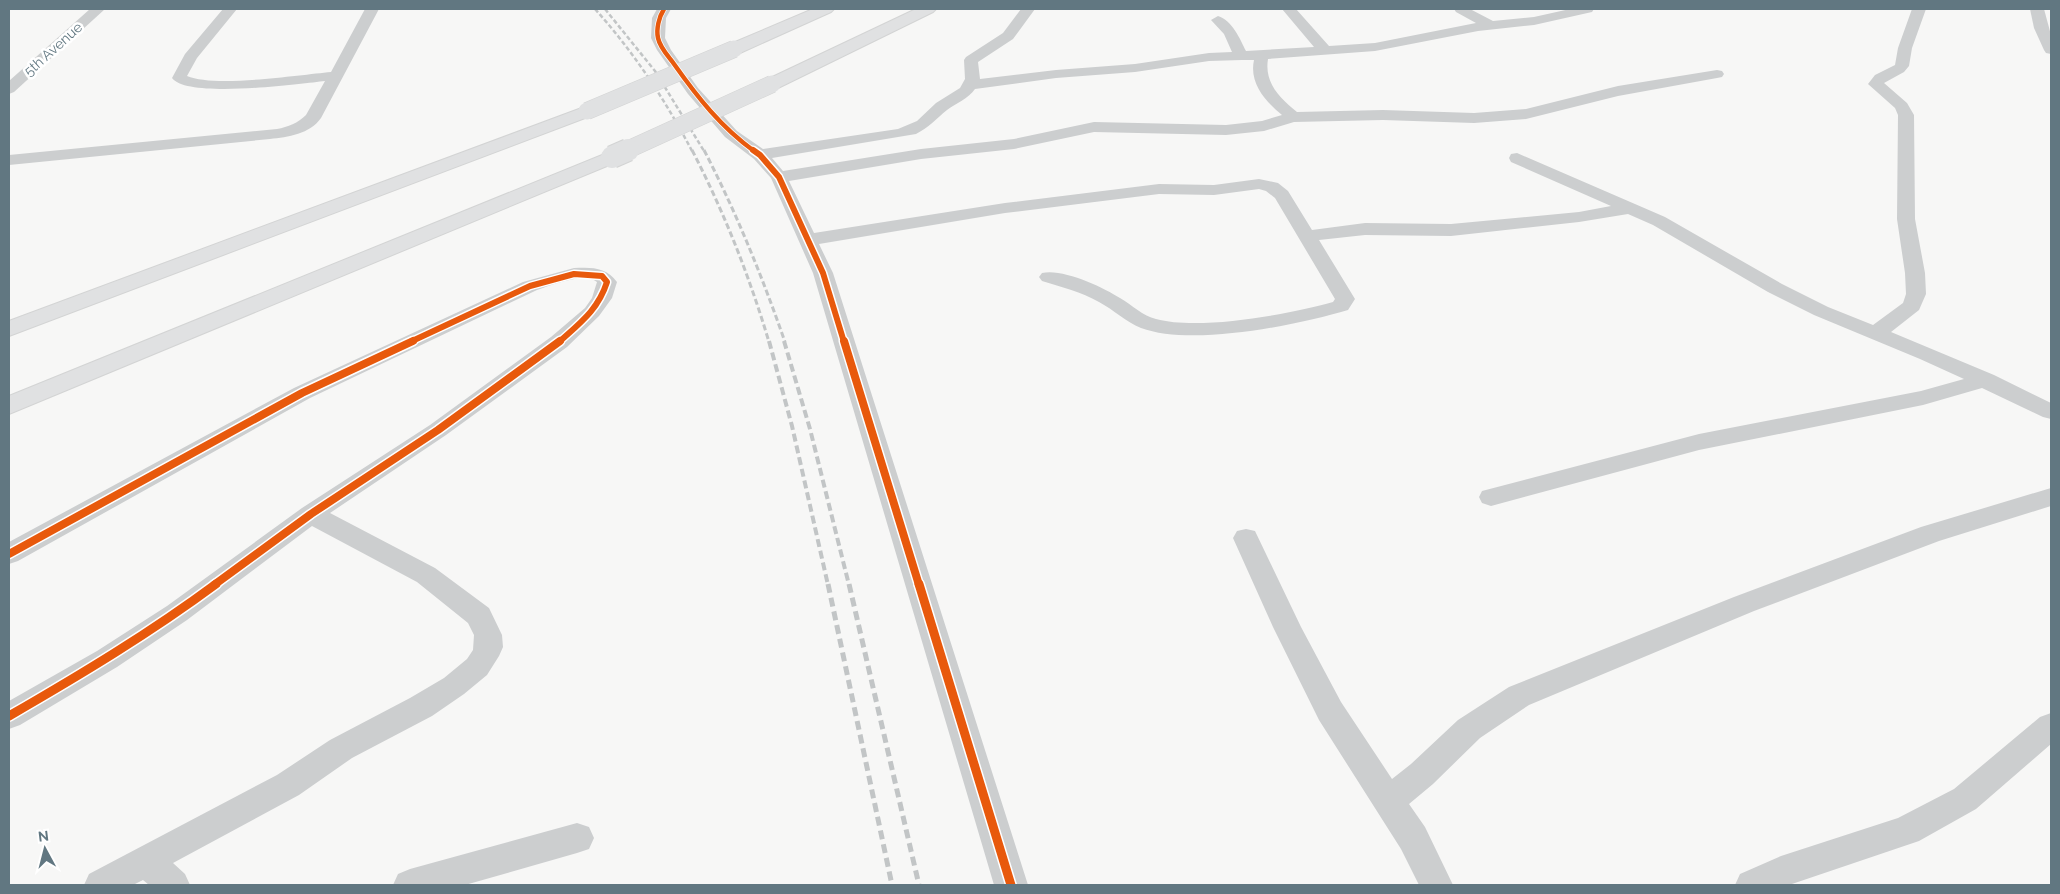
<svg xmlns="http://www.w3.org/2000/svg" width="2060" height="894" font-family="Raleway,sans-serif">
<rect width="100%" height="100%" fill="#f7f7f6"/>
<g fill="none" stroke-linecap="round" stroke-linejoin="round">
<g stroke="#d3d4d4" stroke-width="2">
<g id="motorway">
<polygon points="813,9 834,9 831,12 740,53 728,53 726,49 728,45"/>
<polygon points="916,9 936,9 933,12 778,88 772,89 766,88 763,84 766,80"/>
<polygon points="587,106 593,107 596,111 593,115 9,336 9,321"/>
<polygon points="612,151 619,153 622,157 619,161 9,414 9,396"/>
</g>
</g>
<g fill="#cccecf" fill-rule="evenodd">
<polygon points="90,9 105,9 14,92 9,94 9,81"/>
<path d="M223,9H237L197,58L187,76C215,88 298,75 331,72L365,9H379L321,118C310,134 288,137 270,139L9,165V155L277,129C288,127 298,123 306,115L325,81C299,84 187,99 172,78L185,54Z"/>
<path d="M657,9H671L666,18L665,38L671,50L698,88L737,131L763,149L898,129L917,121L936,103L960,88L965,79L964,60L966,57L1003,33L1021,9H1035L1013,39L978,62L980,79L1056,70L1135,64L1209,53L1232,52L1224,34L1211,20L1218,16C1232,20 1240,39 1246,51L1314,47L1282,9H1296L1329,46L1375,43L1476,23L1456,12L1454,9H1470L1493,21L1534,17L1570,9H1594L1592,12L1534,25L1478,31L1375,51L1268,59C1264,83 1280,98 1297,112L1383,110L1474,113L1526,109L1618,86L1717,70L1722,71L1724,74L1722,77L1717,78L1618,96L1526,119L1474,123L1383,120L1294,122L1264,131L1226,135L1094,132L1014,149L921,159L789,181L814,233L1005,203L1159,184L1214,185L1259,179L1278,183L1288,191L1312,230L1365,223L1451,224L1579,212L1611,206L1511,162L1509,158L1511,154L1517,153L1665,217L1782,284L1828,307L1873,325L1903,303L1906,294L1905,273L1897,219L1898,115L1895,108L1868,84L1875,75L1895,65L1898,48L1912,9H1926L1912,48L1909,66L1904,72L1884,83L1907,103L1914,115L1915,219L1925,273L1926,294L1919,310L1891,332L1994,375L2051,403V419L2043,417L1982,388L1923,405L1699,450L1491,506L1482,503L1479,497L1482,491L1699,434L1921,391L1964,379L1920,359L1814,315L1768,292L1653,225L1628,214L1579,222L1451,236L1365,235L1319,240L1355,299L1348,310C1297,325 1192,347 1141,328C1126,322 1114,310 1099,302C1081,292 1062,287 1042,281L1039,277L1042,273C1062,268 1103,287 1120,298C1132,305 1143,316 1156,319C1200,331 1290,314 1333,302L1335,299L1275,198L1266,191L1259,189L1214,195L1159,194L1005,213L819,244L833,273L1028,885H994L813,273L771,178L754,159L725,137L688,94L657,50L651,38L652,18ZM1242,60H1254C1249,83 1265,101 1282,115L1262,121L1226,125L1094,122L1014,139L921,149L783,171L772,158L916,134C928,128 936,119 947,110C956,103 968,99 975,89L1056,78L1135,72L1209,61Z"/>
<polygon points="2030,9 2044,9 2051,35 2051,54 2046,53 2044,50 2034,28"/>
<path d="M574,268C592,267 606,267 617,282L612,298L599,316L567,347L446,435L330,513L435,568L489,608L502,635L503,647L499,656L487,675L464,694L432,716L352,758L299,795L173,863L185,874L190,885H149L143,880L133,885H84L89,874L277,775L330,740L410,698L444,678L467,659L473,650L474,635L468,623L417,582L312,526L187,620L117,667L20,725L9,729V701L97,651L167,606L302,508L430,425L551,337L585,308L592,298L597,282C584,272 552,285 537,290L310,398L18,561L9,564V542L294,388L523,282Z"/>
<polygon points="2051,488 2051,506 1939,541 1754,611 1529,705 1480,738 1433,784 1409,804 1425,827 1453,885 1419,885 1401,849 1319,720 1273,627 1233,538 1237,531 1246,529 1255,531 1301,627 1341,702 1392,779 1411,764 1458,720 1509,687 1734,597 1921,527"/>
<polygon points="2051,713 2051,744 1976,809 1919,841 1789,885 1735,885 1740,874 1781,856 1898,818 1954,789 2040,717"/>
<polygon points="577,823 589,827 594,838 589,849 577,853 465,885 393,885 398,874 410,869"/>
</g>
<use href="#motorway" fill="#e0e1e2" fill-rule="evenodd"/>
<g stroke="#c2c5c6" stroke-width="2.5" stroke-dasharray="4.5 2.5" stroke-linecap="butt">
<path d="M595,9C633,51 666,101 692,151"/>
<polyline points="605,9 655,71 704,151"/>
</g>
<g stroke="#c2c5c6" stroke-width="3" stroke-dasharray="6 3" stroke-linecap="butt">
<path d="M692,150C724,212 749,275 769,342"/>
<path d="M704,150C736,212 762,276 785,342"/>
</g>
<g stroke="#c2c5c6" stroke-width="4" stroke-dasharray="8 4" stroke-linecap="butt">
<polyline points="769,341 792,426 828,585"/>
<polyline points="784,341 810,429 849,585"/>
</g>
<g stroke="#c2c5c6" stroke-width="5" stroke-dasharray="9 5" stroke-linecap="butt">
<polyline points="828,584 892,885"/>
<polyline points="849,584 919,885"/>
</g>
<g stroke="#d3d4d4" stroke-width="18" stroke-linecap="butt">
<g id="motorway-bridge-far1">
<polyline points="587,111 734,49"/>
<polyline points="625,151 772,84"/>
</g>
</g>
<g stroke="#d3d4d4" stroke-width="24" stroke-linecap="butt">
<polyline id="motorway-bridge" points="612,157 628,150"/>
</g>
<use href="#motorway-bridge-far1" stroke="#e0e1e2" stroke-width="17"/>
<use href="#motorway-bridge" stroke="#e0e1e2" stroke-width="22"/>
<g stroke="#fff" stroke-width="6">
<path id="cycleway-far3" d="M664,9C659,17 656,29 658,38C660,48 669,57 674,64C698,98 721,127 754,151"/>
</g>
<g stroke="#fff" stroke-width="9">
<g id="cycleway-far2">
<polyline points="753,150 760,155 779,177 823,273 844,342"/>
<path d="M410,342L530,286L574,274L602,276L607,282C598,310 580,323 559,342"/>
</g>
</g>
<g stroke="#fff" stroke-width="11">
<g id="cycleway-far1">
<polyline points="844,341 919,585"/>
<polyline points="9,554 302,393 413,341"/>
<polyline points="214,585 311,514 438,430 560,341"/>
</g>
</g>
<g stroke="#fff" stroke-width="12">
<g id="cycleway">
<polyline points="919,584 1011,885"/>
<path d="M9,716C80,675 150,633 216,584"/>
</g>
</g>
<use href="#cycleway-far3" stroke="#e8590c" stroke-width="4.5"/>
<use href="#cycleway-far2" stroke="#e8590c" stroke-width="6"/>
<use href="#cycleway-far1" stroke="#e8590c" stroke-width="8"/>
<use href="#cycleway" stroke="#e8590c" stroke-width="9"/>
</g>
<g text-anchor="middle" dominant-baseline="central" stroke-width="5" stroke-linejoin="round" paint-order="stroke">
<g font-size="14" fill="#617781" stroke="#fff">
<text transform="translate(53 49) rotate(-42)">5th Avenue</text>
</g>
</g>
<rect width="2060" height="894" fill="none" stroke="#617781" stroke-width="20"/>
<g transform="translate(45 849) rotate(353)" stroke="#ffffff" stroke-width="4" paint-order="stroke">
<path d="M0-4L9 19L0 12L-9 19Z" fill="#617781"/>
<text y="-8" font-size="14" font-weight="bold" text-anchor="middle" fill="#617781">N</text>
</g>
</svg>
